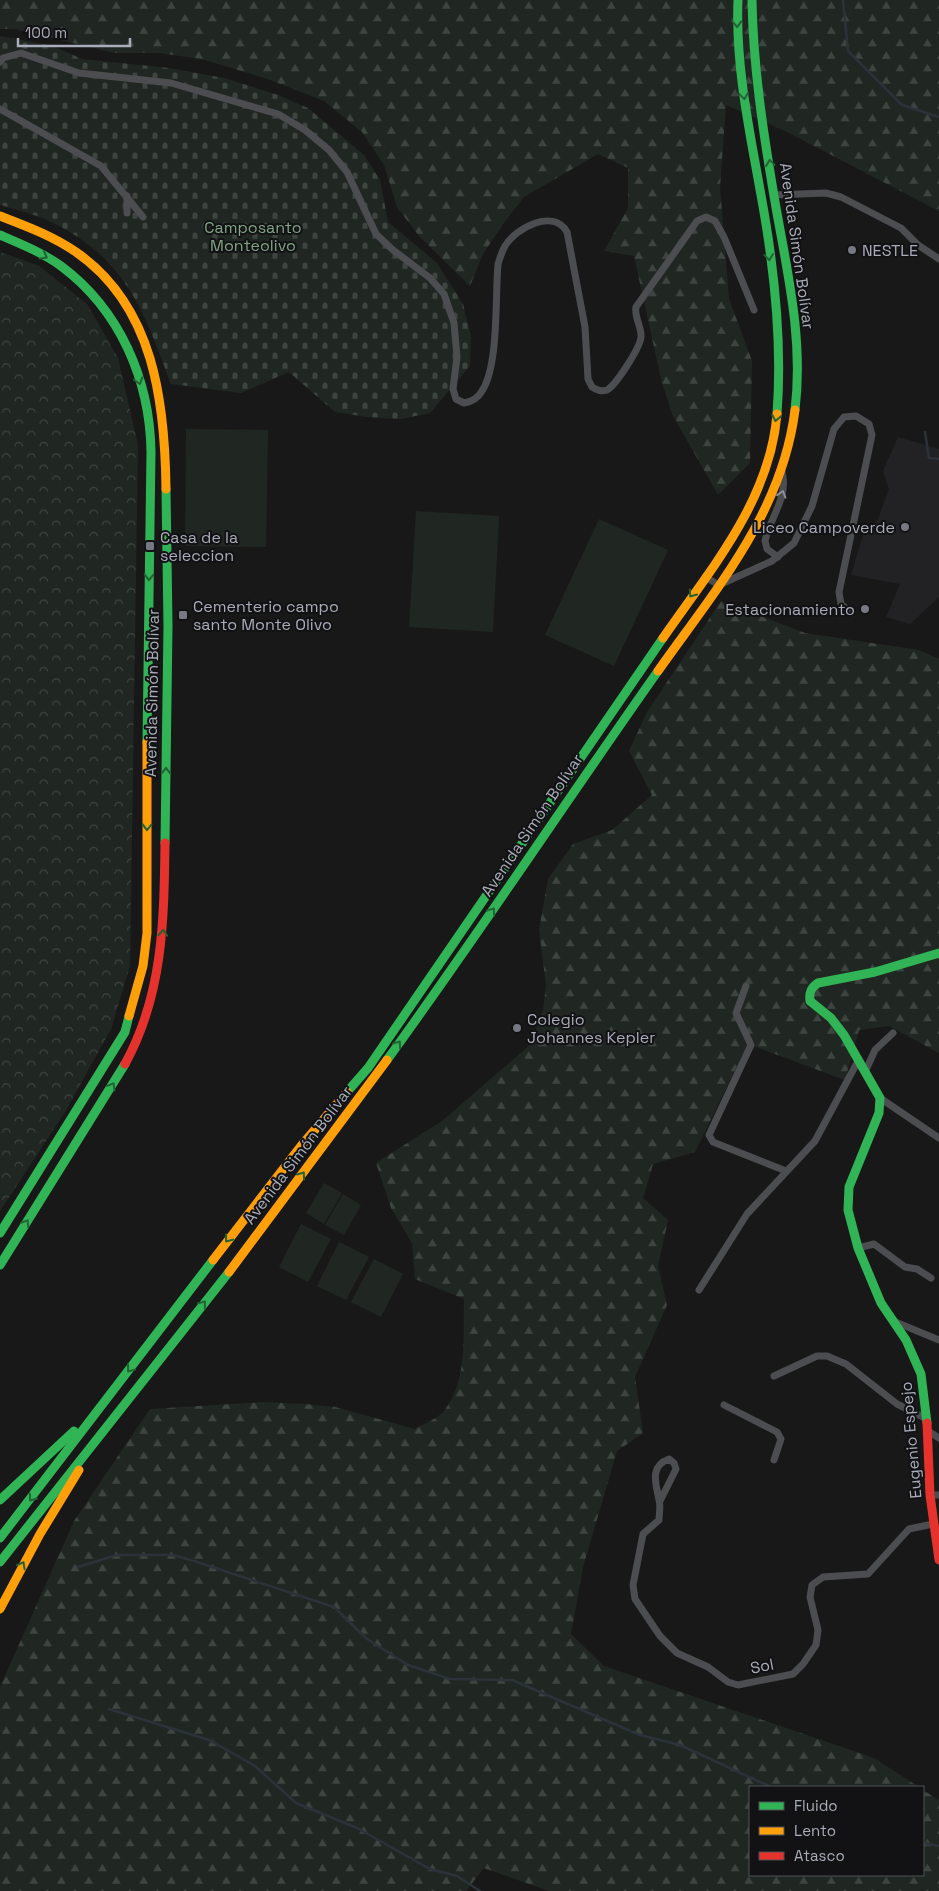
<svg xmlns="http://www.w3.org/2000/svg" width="939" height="1891" font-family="'Space Grotesk',sans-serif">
<defs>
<pattern id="forest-firs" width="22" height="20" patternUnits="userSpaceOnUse" patternTransform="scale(1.25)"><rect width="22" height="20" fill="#202722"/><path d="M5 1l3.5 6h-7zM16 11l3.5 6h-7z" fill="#3e4440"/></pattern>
<pattern id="cemetery-stones" width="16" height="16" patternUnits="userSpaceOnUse" patternTransform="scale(1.25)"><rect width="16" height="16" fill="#202722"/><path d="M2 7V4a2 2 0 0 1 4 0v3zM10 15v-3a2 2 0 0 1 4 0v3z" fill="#3e4440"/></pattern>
<pattern id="park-crowns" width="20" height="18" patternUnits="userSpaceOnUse" patternTransform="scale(1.25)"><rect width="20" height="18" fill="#202722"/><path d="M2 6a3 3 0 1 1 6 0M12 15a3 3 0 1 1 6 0" fill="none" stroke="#3e4440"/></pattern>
</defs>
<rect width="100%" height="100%" fill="#181818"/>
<polygon fill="#222224" points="898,437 939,449 939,597 910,624 886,617 900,584 851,575 863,535 878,519 889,489 883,471"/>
<g fill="url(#forest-firs)">
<polygon points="0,0 939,0 939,211 785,131 726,105 720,187 729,299 752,361 750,463 718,495 672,414 661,379 634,256 604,251 628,208 628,168 598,154 524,197 503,224 483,254 470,286 419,236 397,207 384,165 362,132 324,101 265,78 201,59 159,53 115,53 14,29 0,29"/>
<path d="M721,601L805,633L919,650L939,659V1053L889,1026L859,1030L845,1080L748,1044L695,1152L653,1164L643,1198L668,1220L658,1266L667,1305L635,1377L643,1433L617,1451L583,1567L571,1634L604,1666L874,1758L919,1787H750V1875H923V1790L939,1800V1891H549L484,1868L466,1891H0V1687L74,1521L150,1409L263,1402L305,1404L335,1407L415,1429C423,1424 439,1418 444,1411C468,1380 463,1335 464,1299L415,1279L412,1243L391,1208L376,1163L442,1121L531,1044L543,1010L546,985L539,930L548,879L573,844L612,830L652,795L629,751L647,712Z"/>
</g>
<path fill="url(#cemetery-stones)" d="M0,36L53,46L82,59L169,68L224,78L278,95L308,108L364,155L380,180L388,222L437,263L463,304L471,336L470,366L430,413L401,419L367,417L335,412L289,372L241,393L171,384C144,311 126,258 51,222C35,214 17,210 0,205Z"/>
<polygon fill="url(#park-crowns)" points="0,252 39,266 87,304 118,358 138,445 130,966 111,1029 65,1112 0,1211"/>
<g fill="#202722">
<polygon points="186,429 268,430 266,547 185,546"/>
<polygon points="416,511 499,516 493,632 409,627"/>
<polygon points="599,519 668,550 614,666 545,635"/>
<polygon points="324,1183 342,1193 324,1224 306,1213"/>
<polygon points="343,1194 361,1205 344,1235 325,1225"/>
<polygon points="301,1224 331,1239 308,1282 279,1267"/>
<polygon points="339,1242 369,1257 346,1300 317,1286"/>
<polygon points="374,1259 403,1274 381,1317 351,1302"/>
</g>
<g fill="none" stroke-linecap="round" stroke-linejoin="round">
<g stroke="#2b323a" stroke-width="2.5">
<polyline points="843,0 848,51 902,105 939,117"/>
<polyline points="925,432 929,458 939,459"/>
<polyline points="78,1567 117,1555 173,1555 194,1561 334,1607 367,1639 408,1665 450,1679 512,1680 640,1735 680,1745 771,1787"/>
<polyline points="109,1709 209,1740 255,1766 296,1803 357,1828 430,1869 457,1876 480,1891"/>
<polyline points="923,1843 939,1846"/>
</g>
<g stroke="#4c4d51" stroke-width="7">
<path d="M0,62L3,58L21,53L79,73L171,83L278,114L305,130L329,150L347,172L376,234L393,250L430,278L444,294L454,323L457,357L453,389L456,399L464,403C471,402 478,398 482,391C499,365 495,297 498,264C500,258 502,251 505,246C516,228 553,208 567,232L585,327L588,379L592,387C597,390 601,392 607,390C616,385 640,348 641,337C642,327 634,318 636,307L697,221L706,217L715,221L724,237L754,310"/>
<polyline points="0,109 101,166 143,217"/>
<polyline points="774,195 826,193 841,197 901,228 918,245 939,259"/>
<polyline points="127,196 127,213"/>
<path d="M778,557L767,549L765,541C770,517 789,497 782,472"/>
<polyline points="705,577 719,585 772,561 794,543 812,506 834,429 844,417 856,416 869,424 872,435 839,592 841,604 851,613"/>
<polyline points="746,986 736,1013 751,1045 709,1135 713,1142 786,1171"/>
<polyline points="865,1072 875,1050 893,1033"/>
<polyline points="880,1098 939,1138"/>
<polyline points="858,1248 874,1244 905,1267 917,1269 931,1278"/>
<polyline points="699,1290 747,1214 815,1141 858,1061"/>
<polyline points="893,1321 939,1340"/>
<polyline points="774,1376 817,1356 827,1356 846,1364 897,1404 927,1419"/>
<polyline points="724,1405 777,1432 781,1439 774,1460"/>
<polyline points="928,1431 939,1438"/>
<polyline points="930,1495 939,1495"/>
<path d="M660,1501L676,1469L674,1463L669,1459C649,1466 656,1484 659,1500C661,1506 659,1514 659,1520L643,1534L633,1585L635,1599L660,1636L677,1653L708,1667L728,1682L738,1685L793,1674L803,1664L816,1645L818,1630L810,1597L812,1585L823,1577L868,1574L909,1529L933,1524"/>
</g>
<g stroke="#30b455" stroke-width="9">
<path d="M738,0C735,73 753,146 765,218C776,284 782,348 777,414"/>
<path d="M752,0C753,65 763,131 774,196C786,267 804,337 795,410"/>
<path d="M0,235C21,244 43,253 61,266C120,310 150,380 151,452L147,742"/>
<polyline points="165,843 168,626 166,489"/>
<path d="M387,1060C480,932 567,800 658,671"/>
<polyline points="347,1092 368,1068 663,638"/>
<polyline points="0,1233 125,1032 129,1016"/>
<polyline points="0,1265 125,1064"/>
<path d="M927,1423L921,1374L906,1340L881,1303L858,1248L848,1210L849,1187L879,1113L880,1098L844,1035L831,1018L810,1001C809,992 811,988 818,983L875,972L939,953"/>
<polyline points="0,1500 74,1431"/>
<polyline points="0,1538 213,1260"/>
<polyline points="0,1562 229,1272"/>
</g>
<g stroke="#ff9f0a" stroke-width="9">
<path d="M0,216C26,226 53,236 76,252C154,306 165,402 166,489"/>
<path d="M663,638C710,570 770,501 777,414"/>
<path d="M658,671C716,589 782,513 795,410"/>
<polyline points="129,1016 143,966 147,933 147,742"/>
<polyline points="213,1260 301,1146 347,1092"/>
<polyline points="229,1272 387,1060"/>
<polyline points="0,1609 40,1534 79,1470"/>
</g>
<g stroke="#e5322d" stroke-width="9">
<path d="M125,1064C163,995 164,921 165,843"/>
<polyline points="927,1423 930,1495 939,1560"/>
</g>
</g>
<defs><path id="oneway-chevron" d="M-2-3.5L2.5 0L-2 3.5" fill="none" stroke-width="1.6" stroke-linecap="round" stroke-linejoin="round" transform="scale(1.25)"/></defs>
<g stroke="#216334">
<use href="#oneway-chevron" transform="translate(737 24) rotate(88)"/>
<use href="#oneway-chevron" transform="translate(744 96) rotate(82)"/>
<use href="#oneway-chevron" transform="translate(770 163) rotate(-98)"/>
<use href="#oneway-chevron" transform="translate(44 256) rotate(29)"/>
<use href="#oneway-chevron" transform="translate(769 257) rotate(83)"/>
<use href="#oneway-chevron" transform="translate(139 381) rotate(73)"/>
<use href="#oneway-chevron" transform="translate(776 418) rotate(101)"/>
<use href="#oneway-chevron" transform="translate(149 577) rotate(91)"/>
<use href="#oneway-chevron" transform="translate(692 594) rotate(125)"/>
<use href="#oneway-chevron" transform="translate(166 771) rotate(-89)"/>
<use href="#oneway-chevron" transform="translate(147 827) rotate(91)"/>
<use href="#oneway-chevron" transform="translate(492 911) rotate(-56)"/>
<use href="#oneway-chevron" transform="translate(163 933) rotate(-87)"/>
<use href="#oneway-chevron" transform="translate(398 1044) rotate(-54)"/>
<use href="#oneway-chevron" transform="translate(112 1086) rotate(-59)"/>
<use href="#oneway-chevron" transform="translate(302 1175) rotate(-54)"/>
<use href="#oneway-chevron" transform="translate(26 1223) rotate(-57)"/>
<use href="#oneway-chevron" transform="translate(228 1239) rotate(127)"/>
<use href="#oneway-chevron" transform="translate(203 1304) rotate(-52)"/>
<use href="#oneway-chevron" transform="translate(130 1369) rotate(127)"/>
<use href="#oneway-chevron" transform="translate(32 1498) rotate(125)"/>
<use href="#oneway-chevron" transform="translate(22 1565) rotate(-61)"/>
</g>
<use stroke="#8d909a" href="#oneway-chevron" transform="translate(782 494) rotate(-73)"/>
<g fill="#767981" stroke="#121214" stroke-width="2">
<circle cx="852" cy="250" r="5"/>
<circle cx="905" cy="527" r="5"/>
<rect x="145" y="541" width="10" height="10" rx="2.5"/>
<circle cx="865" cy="609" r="5"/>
<rect x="178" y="610" width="10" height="10" rx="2.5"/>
<circle cx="517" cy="1028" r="5"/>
</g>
<g text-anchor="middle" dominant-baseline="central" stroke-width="4" stroke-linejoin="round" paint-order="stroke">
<g font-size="16" fill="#80a485" stroke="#121214">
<text x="253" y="227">Camposanto<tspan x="253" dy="18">Monteolivo</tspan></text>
</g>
<g font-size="16" fill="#a9adb9" stroke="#121214">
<text transform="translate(797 246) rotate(82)">Avenida Simón Bolívar</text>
<text transform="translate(152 693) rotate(-89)">Avenida Simón Bolívar</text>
<text transform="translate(532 825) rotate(-56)">Avenida Simón Bolívar</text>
<text transform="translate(298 1155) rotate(-53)">Avenida Simón Bolívar</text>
<text transform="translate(911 1440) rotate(-95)">Eugenio Espejo</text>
<text transform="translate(762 1666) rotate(-11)">Sol</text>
</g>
<g font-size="16" fill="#a9adb9" stroke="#121214" text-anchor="start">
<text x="862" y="250">NESTLE</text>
<text x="895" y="527" text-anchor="end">Liceo Campoverde</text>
<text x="160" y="537">Casa de la<tspan x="160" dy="18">seleccion</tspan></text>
<text x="193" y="606">Cementerio campo<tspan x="193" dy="18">santo Monte Olivo</tspan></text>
<text x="855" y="609" text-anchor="end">Estacionamiento</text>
<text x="527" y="1019">Colegio<tspan x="527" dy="18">Johannes Kepler</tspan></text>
</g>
</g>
<rect x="749" y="1786" width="175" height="90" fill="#121214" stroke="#4e5056"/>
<rect x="759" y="1802" width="25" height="8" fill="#30b455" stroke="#4e5056"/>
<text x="794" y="1811" font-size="15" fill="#a9adb9">Fluido</text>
<rect x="759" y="1827" width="25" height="8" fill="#ff9f0a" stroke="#4e5056"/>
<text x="794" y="1836" font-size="15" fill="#a9adb9">Lento</text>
<rect x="759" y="1852" width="25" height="8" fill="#e5322d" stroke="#4e5056"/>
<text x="794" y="1861" font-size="15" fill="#a9adb9">Atasco</text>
<path d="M18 38v8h112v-8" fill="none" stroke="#a9adb9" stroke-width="2.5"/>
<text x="25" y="38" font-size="15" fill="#a9adb9" stroke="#121214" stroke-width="4" paint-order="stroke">100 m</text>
</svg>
